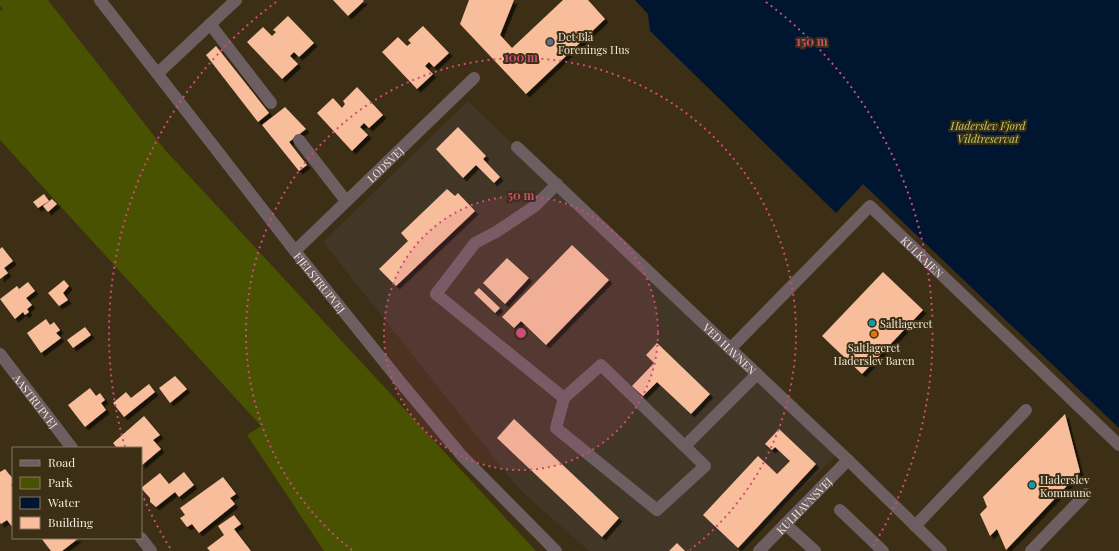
<svg xmlns="http://www.w3.org/2000/svg" width="1119" height="551" font-family="'Playfair Display',serif">
<defs>
<filter id="shadow"><feDropShadow dx="3.5" dy="3.5" stdDeviation="0" flood-color="#0009"/></filter>
</defs>
<rect width="100%" height="100%" fill="#3c2f15"/>
<polygon fill="#423727" points="468,101 836,455 739,551 589,551 519,489 323,242"/>
<polygon fill="#495200" points="0,0 48,0 166,151 536,551 324,551 247,435 261,426 0,140 0,11 3,9 0,6"/>
<polygon fill="#00152f" points="635,0 1119,0 1119,428 863,184 836,213 650,31 648,14"/>
<g fill="#f8be9b" filter="url(#shadow)">
<polygon points="333,0 363,0 364,1 348,16"/>
<polygon points="469,0 514,0 500,35 512,48 563,0 588,0 605,19 526,94 460,24"/>
<polygon points="288,16 314,43 299,57 294,52 290,56 298,64 282,79 247,42 263,27 272,36 276,32 273,30"/>
<polygon points="423,26 449,53 434,67 429,62 425,66 433,74 417,89 382,52 398,37 407,46 411,43 408,40"/>
<polygon points="216,46 269,113 258,122 206,55"/>
<polygon points="357,87 383,115 369,128 364,123 360,127 368,135 352,151 317,113 333,98 342,108 345,104 343,101"/>
<polygon points="285,107 306,129 289,142 307,165 299,171 262,125"/>
<polygon points="458,127 486,156 483,159 500,177 494,183 476,165 463,178 436,149"/>
<polygon points="447,189 455,196 458,193 475,211 396,286 379,269 408,241 401,233"/>
<polygon points="44,194 49,201 38,208 33,202"/>
<polygon points="52,199 57,204 48,212 43,206"/>
<polygon points="572,245 609,280 546,345 521,321 514,328 502,317"/>
<polygon points="2,247 13,261 4,268 8,273 0,279 0,249"/>
<polygon points="507,258 529,278 505,304 483,283"/>
<polygon points="883,272 923,310 862,374 822,336"/>
<polygon points="64,280 69,286 63,293 68,300 59,306 48,293"/>
<polygon points="28,282 35,291 26,298 32,305 27,309 29,312 25,315 23,312 15,319 0,299 17,286 19,289"/>
<polygon points="479,288 500,308 495,313 474,293"/>
<polygon points="46,319 50,325 54,322 60,330 56,333 61,338 41,353 27,333"/>
<polygon points="85,327 91,335 73,348 67,340"/>
<polygon points="657,343 710,394 691,414 657,382 643,396 632,386 654,363 646,355"/>
<polygon points="175,376 187,389 170,403 159,388"/>
<polygon points="149,384 155,392 124,417 113,403 126,392 131,398"/>
<polygon points="90,388 96,396 100,393 105,400 101,403 106,410 85,427 68,405"/>
<polygon points="1065,414 1080,472 1006,550 997,529 990,536 980,514 987,507 983,497"/>
<polygon points="144,416 160,435 153,440 161,449 141,466 141,448 117,448 113,443"/>
<polygon points="514,419 619,518 602,537 497,438"/>
<polygon points="779,429 816,464 738,548 703,515 758,456 777,474 790,461 775,447 772,450 765,444"/>
<polygon points="5,469 13,479 13,483 11,485 13,488 13,528 7,520 1,524 0,523 0,472"/>
<polygon points="184,472 194,485 179,497 175,492 156,507 150,502 150,498 141,488 160,473 169,484"/>
<polygon points="223,477 236,494 230,498 235,504 199,533 192,524 187,527 180,518 185,515 180,508"/>
<polygon points="234,515 241,524 234,529 251,551 210,551 207,548 224,535 218,526"/>
<polygon points="41,538 79,538 62,551 51,551"/>
<polygon points="677,543 685,551 669,551"/>
</g>
<g fill="none" stroke-linecap="round" stroke-linejoin="round">
<g stroke="#6d5e61" stroke-width="12">
<path id="s1" d="M100,0L295,251L402,384L462,456L556,551"/>
<polyline points="210,24 271,103"/>
<polyline points="158,73 236,0"/>
<polyline points="299,140 346,201"/>
<path id="s2" d="M517,147L848,460L941,551"/>
<polyline points="557,184 535,206 496,232 475,243 436,294 564,398 556,428 657,510 705,466 601,365 564,398"/>
<path id="s3" d="M295,251L474,78"/>
<path id="s4" d="M730,349L870,206L1119,445"/>
<path id="s5" d="M0,354L72,448"/>
<polyline points="685,446 757,374"/>
<polyline points="840,510 883,551"/>
<polyline points="785,524 815,551"/>
<polyline points="915,526 1026,410"/>
<polyline points="141,538 151,551"/>
<path id="s6" d="M759,551L848,460"/>
<polyline points="1031,551 1086,494"/>
</g>
</g>
<circle cx="521" cy="333" r="137" fill="#ce4c7a" fill-opacity=".12"/>
<g fill="none" stroke="#ce4c7a" stroke-width="2" stroke-dasharray="2 4">
<circle cx="521" cy="333" r="137"/>
<path d="M352 550A275 275 0 1 1 690 550"/>
<path d="M170 548A412 412 0 0 1 142 494M125 447A412 412 0 0 1 276 2M766 2A412 412 0 0 1 872 548"/>
</g>
<circle fill="#5c6f8a" stroke="#3c2f15" stroke-width="1.5" cx="550" cy="42" r="4"/>
<g fill="#0f9aa8" stroke="#3c2f15" stroke-width="1.5">
<circle cx="872" cy="323" r="4"/>
<circle cx="1032" cy="485" r="4"/>
</g>
<circle fill="#e8710a" stroke="#3c2f15" stroke-width="1.5" cx="874" cy="334" r="4"/>
<g text-anchor="middle" dominant-baseline="central" stroke-width="4" stroke-linejoin="round" paint-order="stroke">
<g font-size="11" fill="#f1e9d9" stroke="#3c2f15" text-anchor="start">
<text x="558" y="36">Det Blå<tspan x="558" dy="13">Forenings Hus</tspan></text>
<text x="880" y="323">Saltlageret</text>
<text x="874" y="347" text-anchor="middle">Saltlageret<tspan x="874" dy="13">Haderslev Baren</tspan></text>
<text x="1040" y="479">Haderslev<tspan x="1040" dy="13">Kommune</tspan></text>
</g>
<g font-size="11" font-style="italic" fill="#bfd066" stroke="#3c2f15">
<text x="988" y="125">Haderslev Fjord<tspan x="988" dy="13">Vildtreservat</tspan></text>
</g>
<g font-size="11" fill="#f1e9d9" stroke="#3c2f15">
<text stroke="none"><textPath href="#s3" startOffset="125">LODSVEJ</textPath></text>
<text stroke="none"><textPath href="#s4" startOffset="273">KULKAJEN</textPath></text>
<text stroke="none"><textPath href="#s1" startOffset="358">FJELSTRUPVEJ</textPath></text>
<text stroke="none"><textPath href="#s2" startOffset="293">VED HAVNEN</textPath></text>
<text stroke="none"><textPath href="#s5" startOffset="59">AASTRUPVEJ</textPath></text>
<text stroke="none"><textPath href="#s6" startOffset="64">KULHAVNSVEJ</textPath></text>
</g>
</g>
<circle cx="521" cy="333" r="6" fill="#ce4c7a" stroke="#3c2f15" stroke-width="2"/>
<g font-size="12" text-anchor="middle" font-weight="bold" fill="#ce4c7a" stroke="#3c2f15" stroke-width="4" stroke-linejoin="round" paint-order="stroke">
<text x="812" y="46">150 m</text>
<text x="521" y="62">100 m</text>
<text x="521" y="200">50 m</text>
</g>
<rect x="12" y="447" width="130" height="92" fill="#3c2f15" stroke="#847963"/>
<rect x="20" y="460" width="20" height="6" fill="#6d5e61" stroke="#847963"/>
<text x="48" y="467" font-size="12" fill="#f1e9d9">Road</text>
<rect x="20" y="477" width="20" height="12" fill="#495200" stroke="#847963"/>
<text x="48" y="487" font-size="12" fill="#f1e9d9">Park</text>
<rect x="20" y="497" width="20" height="12" fill="#00152f" stroke="#847963"/>
<text x="48" y="507" font-size="12" fill="#f1e9d9">Water</text>
<rect x="20" y="517" width="20" height="12" fill="#f8be9b" stroke="#847963"/>
<text x="48" y="527" font-size="12" fill="#f1e9d9">Building</text>
</svg>
